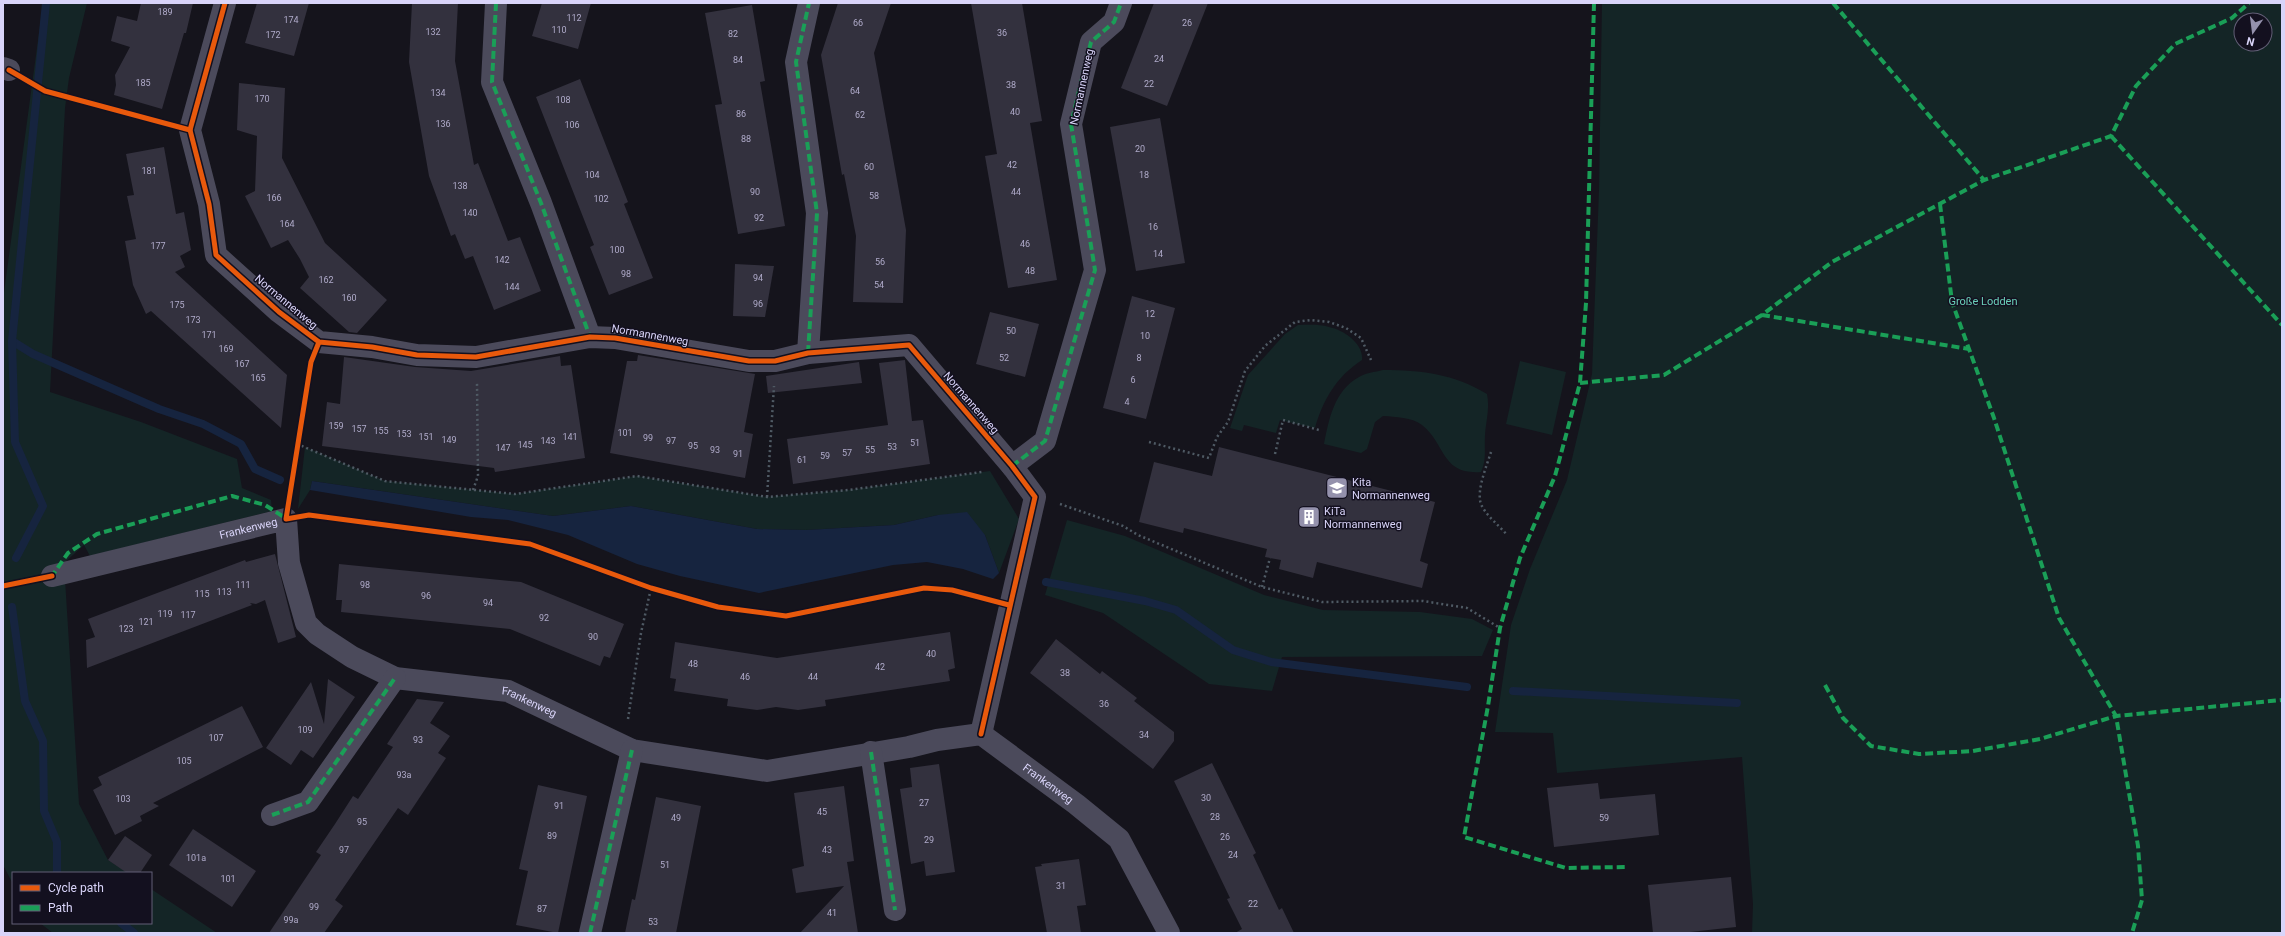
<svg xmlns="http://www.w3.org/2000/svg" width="2285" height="936" font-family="Roboto,sans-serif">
<rect width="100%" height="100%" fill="#15141c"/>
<g fill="#142526" fill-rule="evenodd">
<polygon points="43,3 87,3 69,78 65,108 50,392 141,422 237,459 242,488 271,500 272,511 90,556 84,545 64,563 79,804 108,860 128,873 13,873 13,884 3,865 3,300"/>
<path d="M1602,3H2282V933H1752L1753,904L1742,757L1557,773L1553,733L1495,732L1511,625L1530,569L1567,480L1592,374L1599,190ZM2241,20H2265V44H2241Z"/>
<path d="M1298,325C1309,325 1319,324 1329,327C1344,330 1364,344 1362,360C1336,377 1323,400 1315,428L1280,420L1276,433L1244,425L1242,431L1230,428L1248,375L1285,334Z"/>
<polygon points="1520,361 1566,372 1552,435 1506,424"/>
<path d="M1383,370C1421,370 1454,374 1487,394C1490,409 1486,420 1485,435C1484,449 1487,459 1481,472C1441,475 1446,444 1422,425C1411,417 1396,417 1383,416L1375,422L1367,449L1361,453L1324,444C1329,419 1334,391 1359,377C1365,373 1375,372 1383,370Z"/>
<polygon points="305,447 385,481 515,494 637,476 767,497 848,490 990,471 1019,519 999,573 985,535 938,515 894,525 806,530 757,529 631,506 553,516 312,481 310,490 298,509"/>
<polygon points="1067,520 1125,536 1264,595 1323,610 1420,612 1472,619 1493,630 1482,656 1282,657 1272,691 1209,684 1103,613 1045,595"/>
<polygon points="151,889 217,933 53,933 40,923 151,923"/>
</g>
<polygon fill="#16243f" points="312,481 553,516 631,506 757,529 806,530 894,525 938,515 967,512 985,535 999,573 993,579 963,569 927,562 893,565 759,593 680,576 637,564 568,535 508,520 471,517 310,490"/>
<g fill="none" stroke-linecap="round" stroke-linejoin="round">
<g stroke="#16243f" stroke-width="8">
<polyline points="12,341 33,354 159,409 203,424 241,444 255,469 280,480"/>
<polyline points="16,558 43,506 15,442 12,341 46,3"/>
<polyline points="1046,582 1145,601 1176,610 1233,650 1271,662 1467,687"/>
<polyline points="12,607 25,701 43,741 44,811 57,842 57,873"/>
<polyline points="1513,691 1737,703"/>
<polyline points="121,923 134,933"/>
</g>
</g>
<g fill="#33313e">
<polygon points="141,3 193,3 186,33 184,33 162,109 114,95 116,85 115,75 130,47 111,41 117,16 137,21"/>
<polygon points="257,3 309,3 294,56 245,43"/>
<polygon points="412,3 458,3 455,61 474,165 478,163 508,241 520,237 541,291 494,310 473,256 465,259 455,234 451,236 429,176 409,62"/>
<polygon points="542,3 591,3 578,49 532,36"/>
<polygon points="838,3 891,3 874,53 906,230 903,303 853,302 856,236 844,174 842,175 821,55"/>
<polygon points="971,3 1022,3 1042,121 1030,123 1057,280 1008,288 985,156 997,154"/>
<polygon points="1154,3 1208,3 1167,106 1121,88"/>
<polygon points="752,5 765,81 760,82 785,226 738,234 715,105 722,104 705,13"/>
<polygon points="580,79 628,202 624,204 653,278 609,295 590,247 594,245 536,97"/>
<polygon points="239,83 285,88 282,158 325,243 387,300 357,333 349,332 300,288 309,277 300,259 288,240 271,248 245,196 255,191 257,136 237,130"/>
<polygon points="1160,118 1185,263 1136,271 1110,127"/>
<polygon points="164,147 176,214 184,212 191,250 180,256 185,267 175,272 287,375 281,428 151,311 146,314 133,285 125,241 136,239 127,196 134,195 126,154"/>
<polygon points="735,264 774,266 765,317 733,316"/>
<polygon points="1132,296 1175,308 1146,419 1103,408"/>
<polygon points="990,312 1039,324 1025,377 976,364"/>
<polygon points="638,355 755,374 744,432 753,434 745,478 610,453 627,361 637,361"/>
<polygon points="560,356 561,366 571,365 585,458 495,472 494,468 322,446 327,402 340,404 344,357 415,367 471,371"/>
<polygon points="905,360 912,421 923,420 930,464 793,484 787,439 888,425 879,363"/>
<polygon points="859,362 862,383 768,393 766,376"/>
<polygon points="1219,447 1435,502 1420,561 1428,564 1422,588 1317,562 1313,578 1279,569 1281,560 1265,557 1267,549 1184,528 1183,533 1139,522 1154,462 1212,476"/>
<polygon points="275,554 296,637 278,643 265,600 256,604 250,603 252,605 87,668 86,640 95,637 88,619 245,560 246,562"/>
<polygon points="339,564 521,582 624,624 610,658 604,656 600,666 510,629 341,612 342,600 336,600"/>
<polygon points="950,632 955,668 948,670 950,681 825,700 826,706 798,710 776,707 757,710 727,706 728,699 674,691 676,679 670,678 675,642 777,658"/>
<polygon points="1056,639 1100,674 1102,671 1137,698 1134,701 1174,732 1174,741 1153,769 1030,673"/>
<polygon points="328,679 355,697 313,758 301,750 291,765 266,748 311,682 324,724"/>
<polygon points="417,699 444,702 430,723 450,736 438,753 446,758 408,815 398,808 335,900 343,906 324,933 269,933 321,855 316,852 335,824 353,796 358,799 393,747 387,744"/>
<polygon points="242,706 263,747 153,803 159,806 140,816 142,821 115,835 93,790 102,785 98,777"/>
<polygon points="1212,763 1256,853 1253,855 1279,910 1282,908 1294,933 1235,933 1242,929 1227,899 1230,898 1174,781"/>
<polygon points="939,764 955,872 926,876 924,861 911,864 900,789 912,787 910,768"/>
<polygon points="1598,783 1600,799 1655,794 1659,835 1554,847 1547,788"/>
<polygon points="538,785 587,796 558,933 516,925 528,871 519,869"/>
<polygon points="844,786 854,861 847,862 858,933 800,933 844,886 796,893 792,869 804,866 794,793"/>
<polygon points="656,797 701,806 676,933 625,933 632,899 635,900"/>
<polygon points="193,829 256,871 232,907 169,865"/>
<polygon points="125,836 152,855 140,873 127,873 108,860"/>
<polygon points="1079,859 1086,905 1077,906 1081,933 1047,933 1035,867 1042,866 1041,864"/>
<polygon points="1731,877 1736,927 1681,933 1653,933 1648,885"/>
</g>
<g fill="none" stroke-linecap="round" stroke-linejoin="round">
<g stroke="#4f5a64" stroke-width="2.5" stroke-dasharray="2 3" stroke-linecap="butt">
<polyline points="1149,442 1209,458 1217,437 1228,422 1245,371 1265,346 1295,322 1311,320 1329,322 1346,328 1361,338 1371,360"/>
<polyline points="297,444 385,481 515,494 637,476 767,497 848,490 982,472"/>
<path d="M1491,452C1487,465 1476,491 1481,504C1486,516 1499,525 1507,535"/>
<polyline points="1275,454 1283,420 1319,430"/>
<polyline points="473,490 478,476 477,382"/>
<polyline points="767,497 774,386"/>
<polyline points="1060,504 1123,526 1138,535 1262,587 1322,602 1423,601 1467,608 1500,628"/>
<polyline points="1262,587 1270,558"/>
<polyline points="628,719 641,633 651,588"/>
</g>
<g stroke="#4b4a5b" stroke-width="22">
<polyline points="225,3 190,130 209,204 216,255 279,312 319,342 372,347 417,355 476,357 590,337 615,338 749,361 775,361 808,353 909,345 1012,466 1035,497 981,734"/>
<polyline points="496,3 492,82 541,203 590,337"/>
<polyline points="3,68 9,70"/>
<polyline points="808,353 817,213 796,62 809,3"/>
<polyline points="1012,466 1045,441 1095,270 1071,124 1091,42 1114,22 1121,3"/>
<path id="s1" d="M52,576L286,519L289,563L306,623L317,634L352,657L395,678L508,691L632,750L767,771L909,747L937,740L981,734L1076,804L1119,839L1169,933"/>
<polyline points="871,752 895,910"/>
<polyline points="272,815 308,802 395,678"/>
<polyline points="590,933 632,750"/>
</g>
<g stroke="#1a9f57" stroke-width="4" stroke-dasharray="8 4" stroke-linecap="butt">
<polyline points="496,3 492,82 541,203 590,337"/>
<polyline points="1594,3 1586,303 1580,383 1555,476 1520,558 1500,628 1488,706 1464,837 1566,868 1626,867"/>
<polyline points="1833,3 1984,180"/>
<polyline points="2111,136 2282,325"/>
<polyline points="1940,204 1952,302 1994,418 2059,618 2116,716 2138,846 2142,900 2132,933"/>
<polyline points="1762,315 1969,349"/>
<polyline points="808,353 817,213 796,62 809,3"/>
<polyline points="1580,383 1664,375 1762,315 1832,262 1984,180 2111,136 2136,86 2175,44 2232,18 2249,3"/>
<polyline points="1012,466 1045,441 1095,270 1071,124 1091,42 1114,22 1121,3"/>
<polyline points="50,576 52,576 68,553 97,534 232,496 265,505 287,519"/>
<polyline points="1825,685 1843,718 1871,746 1919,754 1973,751 2040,739 2116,716 2282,700"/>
<polyline points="871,752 895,910"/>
<polyline points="272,815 308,802 395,678"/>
<polyline points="590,933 632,750"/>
</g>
<g stroke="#13101f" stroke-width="8">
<g id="cycleway">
<polyline points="225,3 190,130 209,204 216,255 279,312 319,342 372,347 417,355 476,357 590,337 615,338 749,361 775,361 808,353 909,345 1012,466 1035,497 981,734"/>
<polyline points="9,70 45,91 190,130"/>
<polyline points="319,342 311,362 286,519 309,515 530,544 651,588 718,607 786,616 924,588 952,590 1009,605"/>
<polyline points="3,586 52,576"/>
</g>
</g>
<use href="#cycleway" stroke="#e8590c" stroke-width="5"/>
</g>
<defs>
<g id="school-square" transform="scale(1.15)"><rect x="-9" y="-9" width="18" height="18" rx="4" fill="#9491ac" stroke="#13101f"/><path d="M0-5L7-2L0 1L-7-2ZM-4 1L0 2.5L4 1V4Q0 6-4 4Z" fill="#fff"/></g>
<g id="building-square" transform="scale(1.15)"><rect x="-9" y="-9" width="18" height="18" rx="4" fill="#9491ac" stroke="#13101f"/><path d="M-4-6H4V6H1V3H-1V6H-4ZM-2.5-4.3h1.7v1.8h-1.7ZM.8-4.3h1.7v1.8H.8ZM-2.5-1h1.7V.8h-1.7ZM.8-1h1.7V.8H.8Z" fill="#fff"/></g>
</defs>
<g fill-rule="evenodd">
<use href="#school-square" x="1337" y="488"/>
<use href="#building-square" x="1309" y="517"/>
</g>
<g text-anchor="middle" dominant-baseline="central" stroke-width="3" stroke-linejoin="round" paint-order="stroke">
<g font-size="9" fill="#b0abca">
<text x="165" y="12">189</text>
<text x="574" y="18">112</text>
<text x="291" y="20">174</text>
<text x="858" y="23">66</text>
<text x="1187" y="23">26</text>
<text x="559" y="30">110</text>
<text x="433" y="32">132</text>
<text x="1002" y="33">36</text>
<text x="733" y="34">82</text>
<text x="273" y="35">172</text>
<text x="1159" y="59">24</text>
<text x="738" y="60">84</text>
<text x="143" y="83">185</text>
<text x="1149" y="84">22</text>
<text x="1011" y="85">38</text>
<text x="855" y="91">64</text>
<text x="438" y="93">134</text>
<text x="262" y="99">170</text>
<text x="563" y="100">108</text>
<text x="1015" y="112">40</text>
<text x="741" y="114">86</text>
<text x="860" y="115">62</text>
<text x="443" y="124">136</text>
<text x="572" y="125">106</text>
<text x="746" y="139">88</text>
<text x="1140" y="149">20</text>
<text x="1012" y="165">42</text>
<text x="869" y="167">60</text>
<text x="149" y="171">181</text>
<text x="592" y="175">104</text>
<text x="1144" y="175">18</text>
<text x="460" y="186">138</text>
<text x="755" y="192">90</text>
<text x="1016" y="192">44</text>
<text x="874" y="196">58</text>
<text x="274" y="198">166</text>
<text x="601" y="199">102</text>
<text x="470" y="213">140</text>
<text x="759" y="218">92</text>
<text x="287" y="224">164</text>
<text x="1153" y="227">16</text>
<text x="1025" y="244">46</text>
<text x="158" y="246">177</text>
<text x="617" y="250">100</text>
<text x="1158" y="254">14</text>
<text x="502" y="260">142</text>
<text x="880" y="262">56</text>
<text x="1030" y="271">48</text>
<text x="626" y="274">98</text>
<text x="758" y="278">94</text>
<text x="326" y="280">162</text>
<text x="879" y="285">54</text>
<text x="512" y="287">144</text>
<text x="349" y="298">160</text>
<text x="758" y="304">96</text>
<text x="177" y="305">175</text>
<text x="1150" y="314">12</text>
<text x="193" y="320">173</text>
<text x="1011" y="331">50</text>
<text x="209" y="335">171</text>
<text x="1145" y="336">10</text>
<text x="226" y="349">169</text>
<text x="1004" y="358">52</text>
<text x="1139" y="358">8</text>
<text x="242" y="364">167</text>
<text x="258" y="378">165</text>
<text x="1133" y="380">6</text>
<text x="1127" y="402">4</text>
<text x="336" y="426">159</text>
<text x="359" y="429">157</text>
<text x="381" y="431">155</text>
<text x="625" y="433">101</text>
<text x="404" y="434">153</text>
<text x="426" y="437">151</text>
<text x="570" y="437">141</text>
<text x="648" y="438">99</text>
<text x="449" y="440">149</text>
<text x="548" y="441">143</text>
<text x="671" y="441">97</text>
<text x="915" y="443">51</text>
<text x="525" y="445">145</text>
<text x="693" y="446">95</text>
<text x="892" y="447">53</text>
<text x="503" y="448">147</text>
<text x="715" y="450">93</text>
<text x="870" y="450">55</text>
<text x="847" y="453">57</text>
<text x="738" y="454">91</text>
<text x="825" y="456">59</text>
<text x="802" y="460">61</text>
<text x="243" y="585">111</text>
<text x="365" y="585">98</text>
<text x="224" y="592">113</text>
<text x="202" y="594">115</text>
<text x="426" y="596">96</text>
<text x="488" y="603">94</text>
<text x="165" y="614">119</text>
<text x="188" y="615">117</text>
<text x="544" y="618">92</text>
<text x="146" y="622">121</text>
<text x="126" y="629">123</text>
<text x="593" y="637">90</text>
<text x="931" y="654">40</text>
<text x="693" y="664">48</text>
<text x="880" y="667">42</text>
<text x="1065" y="673">38</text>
<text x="745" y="677">46</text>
<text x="813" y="677">44</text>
<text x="1104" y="704">36</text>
<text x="305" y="730">109</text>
<text x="1144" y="735">34</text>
<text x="216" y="738">107</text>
<text x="418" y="740">93</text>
<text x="184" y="761">105</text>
<text x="404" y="775">93a</text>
<text x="1206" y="798">30</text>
<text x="123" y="799">103</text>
<text x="924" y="803">27</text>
<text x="559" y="806">91</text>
<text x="822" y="812">45</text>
<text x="1215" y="817">28</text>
<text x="676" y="818">49</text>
<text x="1604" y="818">59</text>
<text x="362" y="822">95</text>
<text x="552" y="836">89</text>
<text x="1225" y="837">26</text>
<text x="929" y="840">29</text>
<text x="344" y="850">97</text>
<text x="827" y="850">43</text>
<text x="1233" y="855">24</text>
<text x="196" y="858">101a</text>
<text x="665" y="865">51</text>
<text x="228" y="879">101</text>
<text x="1061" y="886">31</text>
<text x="1253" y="904">22</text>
<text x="314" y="907">99</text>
<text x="542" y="909">87</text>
<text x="832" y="913">41</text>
<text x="291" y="920">99a</text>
<text x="653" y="922">53</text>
</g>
<g font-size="11" fill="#d9d4f9" stroke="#13101f">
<text transform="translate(1082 87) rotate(-78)">Normannenweg</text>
<text transform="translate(286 302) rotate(40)">Normannenweg</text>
<text transform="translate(650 335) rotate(10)">Normannenweg</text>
<text transform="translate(971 403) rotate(49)">Normannenweg</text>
<text stroke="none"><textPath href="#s1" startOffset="202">Frankenweg</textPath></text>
<text stroke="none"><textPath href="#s1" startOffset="590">Frankenweg</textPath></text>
<text stroke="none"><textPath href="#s1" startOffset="1141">Frankenweg</textPath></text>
</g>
<g font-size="11" fill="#6acfb9" stroke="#13101f">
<text x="1983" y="301">Große Lodden</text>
</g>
<g font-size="11" fill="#d9d4f9" stroke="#13101f" text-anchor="start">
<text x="1352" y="482">Kita<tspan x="1352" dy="13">Normannenweg</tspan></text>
<text x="1324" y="511">KiTa<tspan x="1324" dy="13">Normannenweg</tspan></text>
</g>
</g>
<rect width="2285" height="936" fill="none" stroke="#d9d4f9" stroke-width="8"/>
<rect x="12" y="872" width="140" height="52" fill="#13101f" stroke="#625e76"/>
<rect x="20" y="885" width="20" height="6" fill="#e8590c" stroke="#625e76"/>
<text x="48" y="892" font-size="12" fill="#d9d4f9">Cycle path</text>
<rect x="20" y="905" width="20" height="6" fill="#1a9f57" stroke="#625e76"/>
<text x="48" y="912" font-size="12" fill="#d9d4f9">Path</text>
<g transform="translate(2253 32) rotate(194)"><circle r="19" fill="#13101f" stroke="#625e76"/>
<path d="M0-3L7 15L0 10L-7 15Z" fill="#9491ac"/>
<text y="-6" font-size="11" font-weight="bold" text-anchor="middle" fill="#d9d4f9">N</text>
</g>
</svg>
